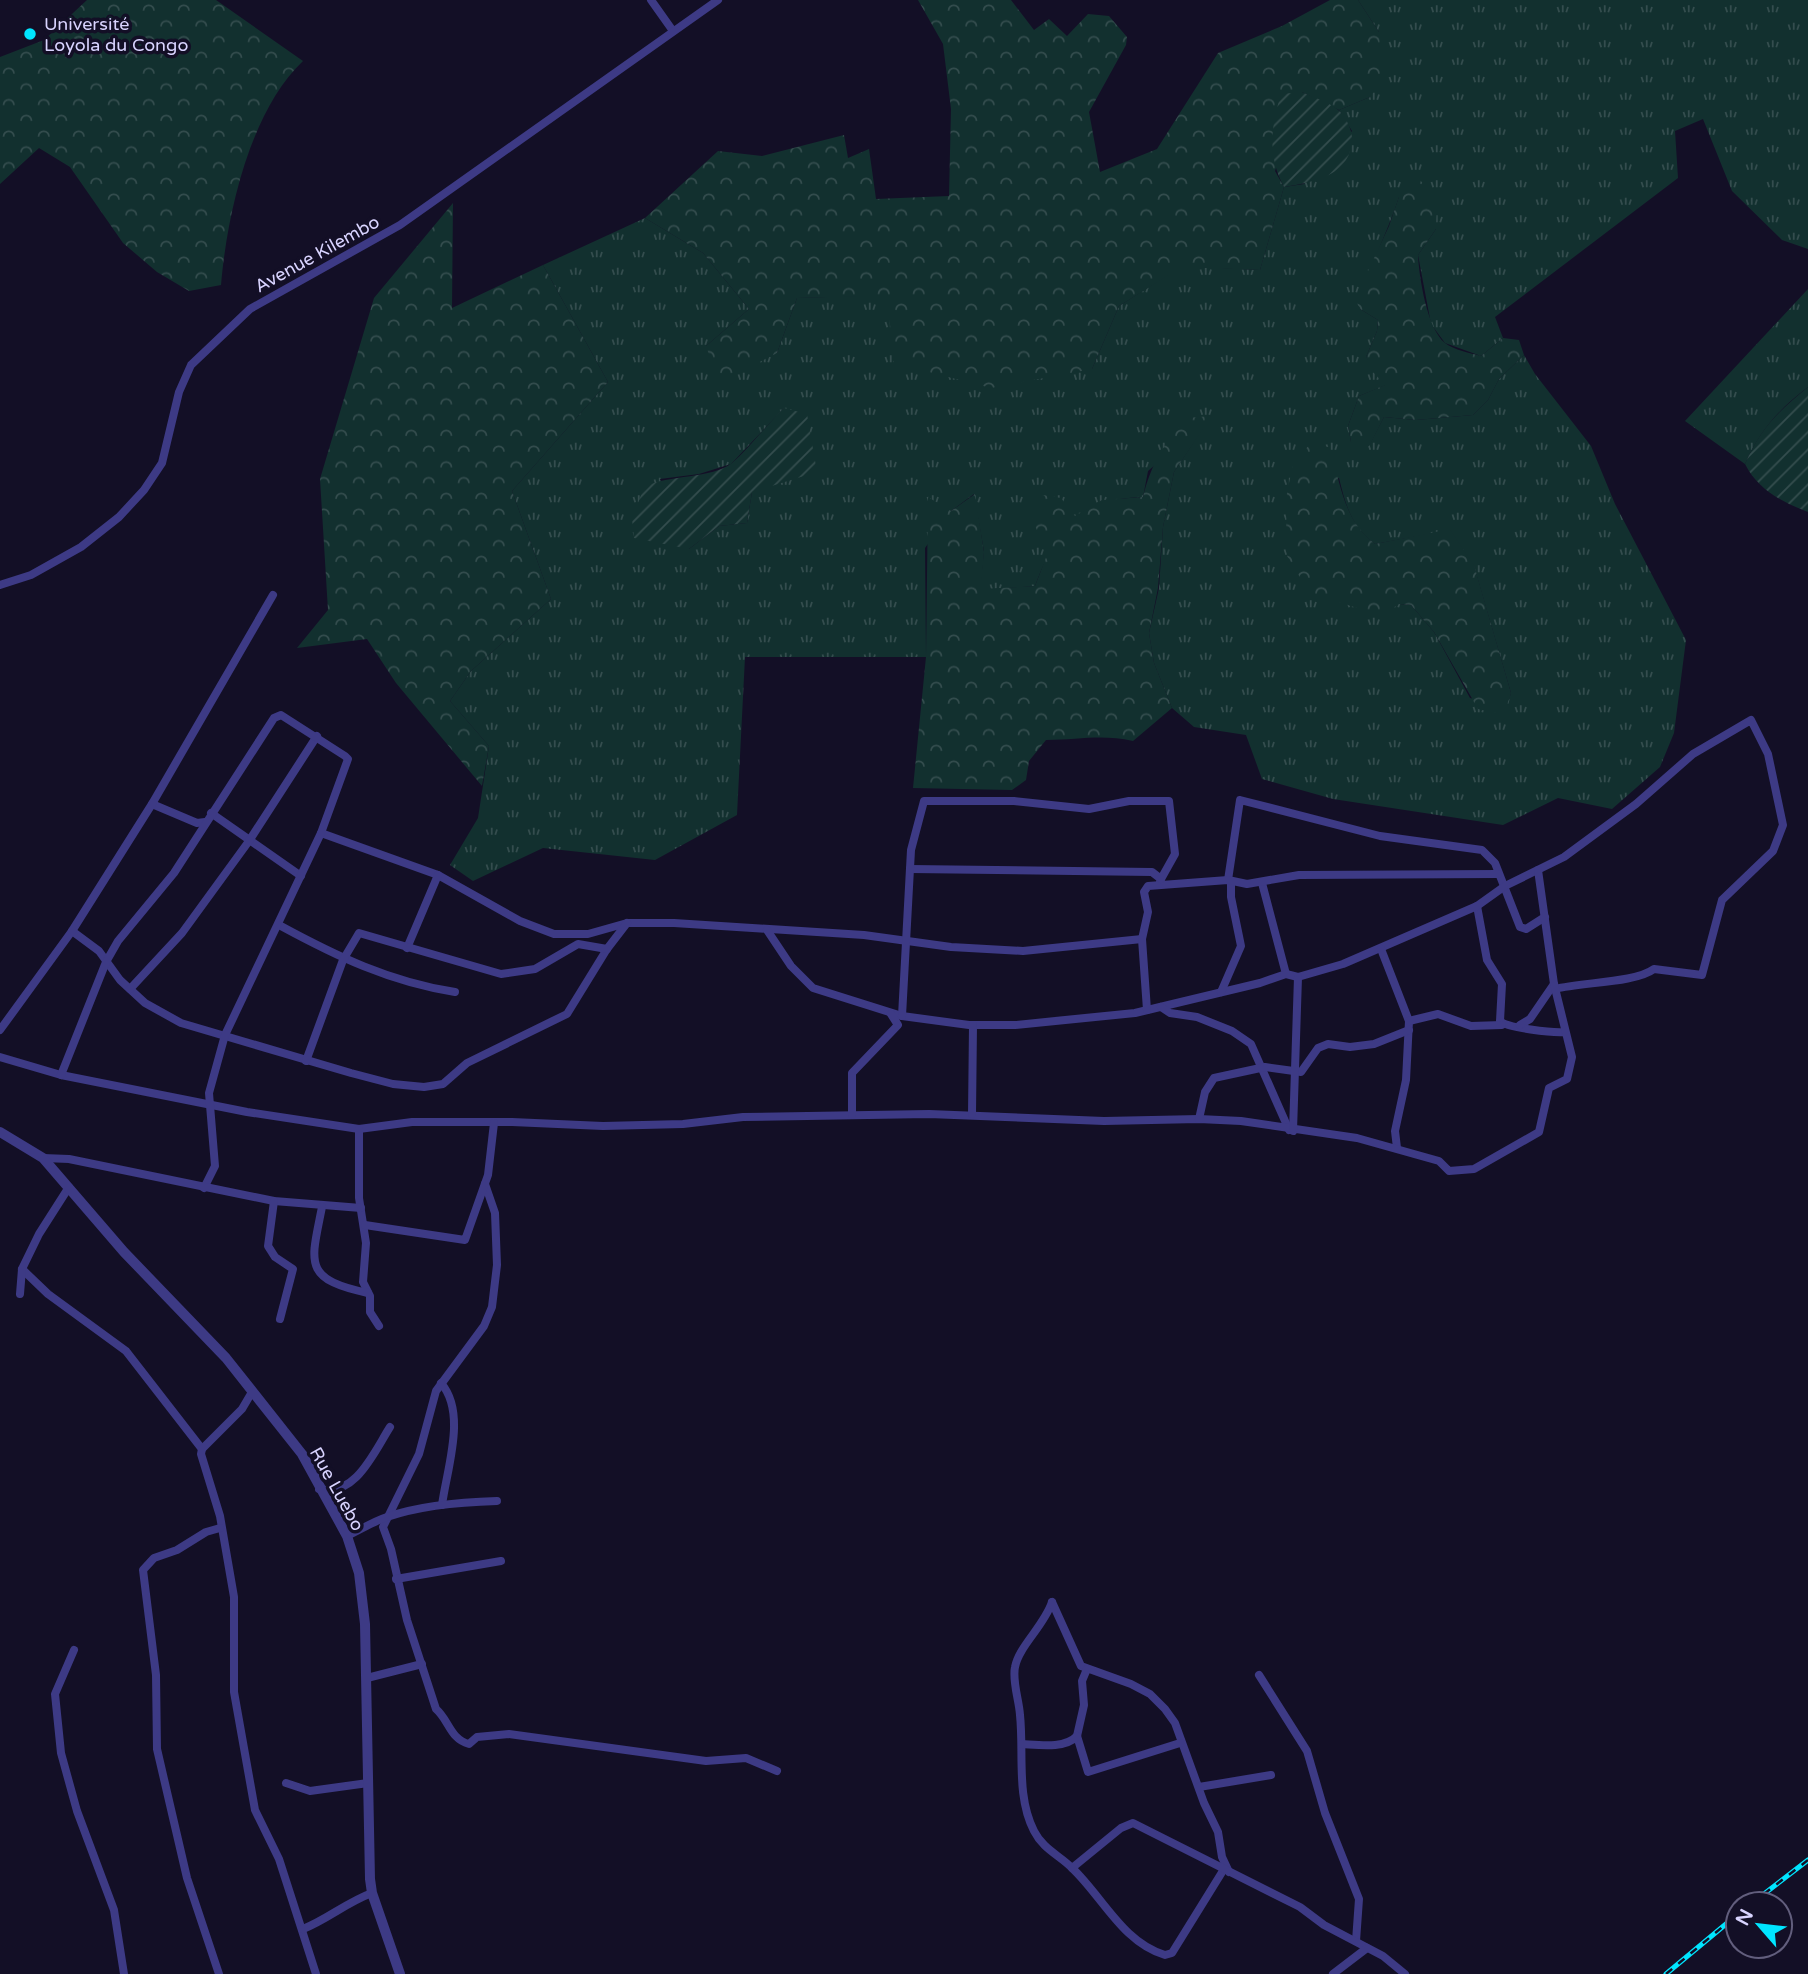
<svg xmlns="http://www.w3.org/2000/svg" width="1808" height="1974" font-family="'Varela Round',sans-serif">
<defs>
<pattern id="grass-tufts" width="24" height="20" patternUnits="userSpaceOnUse" patternTransform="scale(1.75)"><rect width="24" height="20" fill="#12302f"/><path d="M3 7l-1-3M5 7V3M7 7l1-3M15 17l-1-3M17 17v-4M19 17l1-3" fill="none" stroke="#344d4e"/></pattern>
<pattern id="forest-crowns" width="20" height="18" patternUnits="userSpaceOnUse" patternTransform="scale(1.75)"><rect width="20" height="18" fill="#12302f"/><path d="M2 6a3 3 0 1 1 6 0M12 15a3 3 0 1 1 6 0" fill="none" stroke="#344d4e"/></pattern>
<pattern id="garden-furrows" width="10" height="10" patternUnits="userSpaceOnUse" patternTransform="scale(1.75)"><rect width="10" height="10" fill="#12302f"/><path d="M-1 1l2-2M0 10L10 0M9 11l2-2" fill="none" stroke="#344d4e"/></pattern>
</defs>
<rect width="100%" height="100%" fill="#130f26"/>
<g fill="url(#grass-tufts)" fill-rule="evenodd">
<path d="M1358,0H1808V249L1782,240L1732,191L1703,119L1675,131L1678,178L1495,317L1503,338L1481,356L1445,343L1431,324L1418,255L1436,229L1399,197C1387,235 1366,270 1360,309L1378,320L1377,331L1366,357L1386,385L1359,396L1348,426L1351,442L1370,444L1384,417L1416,420L1473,415L1488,400L1499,379L1524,355L1535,374L1591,446L1615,504L1686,640L1674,733L1660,767L1612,809L1558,798L1503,825L1333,799L1262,779L1246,735L1194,727L1172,708L1154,663L1149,633L1159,588L1163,527L1174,472L1211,416L1148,471L1143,497C1077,499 1058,526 1035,586L980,590L984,551L974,494L951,511L925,548L926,657H745L737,815L655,860L543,848L473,881L450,865L478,818L489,746L450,701L471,671L551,599L512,491L608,382L543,265L645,218L703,253L749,309L706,346L777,353L797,298L887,295L1092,369L1119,306L1182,266L1260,270L1284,187L1304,184L1352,131L1339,110L1370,97L1379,32ZM784,408L752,492L747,523L719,526L689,549L660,479L699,474L731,464ZM1339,478C1346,506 1351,526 1375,544L1450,530L1474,566L1511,693L1507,706L1470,698L1434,632L1411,605L1399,604L1287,556V492Z"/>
<path d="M1808,289V387C1779,409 1760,430 1745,464L1685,421Z"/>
</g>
<g fill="url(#forest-crowns)">
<path d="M87,0H216L303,61C250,111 227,214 221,285L189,291L157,272L123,243L70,167L39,148L0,184V57L44,40Z"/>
<polygon points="918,0 1011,0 1034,30 1049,19 1067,36 1088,14 1109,16 1127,37 1126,45 1089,112 1100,172 1157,149 1218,53 1282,26 1330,0 1358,0 1379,32 1382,70 1379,84 1370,97 1339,110 1302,92 1275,171 1284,187 1260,270 1182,267 1119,306 1092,369 991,388 894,363 887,296 797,298 777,353 719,383 706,346 749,309 703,253 645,218 718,151 762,156 844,135 848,158 869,149 876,199 949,196 951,109 943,44"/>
<path d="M1420,180L1437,200L1436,229L1418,255C1419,277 1427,329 1445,343C1454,350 1470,353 1481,356L1503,338L1519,340L1524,355L1499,379L1488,400L1473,415L1416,420L1384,417L1370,445L1363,451L1351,442L1348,426L1359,396L1385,385L1374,373L1366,357L1377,331L1378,320L1360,309L1355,299L1389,226L1404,182Z"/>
<polygon points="453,203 452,308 543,265 608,382 512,491 551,599 471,671 450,701 489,746 482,786 396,683 367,639 297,648 328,610 320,479 374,298"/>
<path d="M1212,416L1174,472L1163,527L1158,588L1149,633L1154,663L1172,708L1133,741C1102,734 1078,740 1046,740L1029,761L1026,780L1012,790L913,788L926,657L928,497L951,511L975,494L984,552L981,589L1035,586L1047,555L1030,513L1043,495L1061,498L1075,516L1102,500L1143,497C1151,464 1164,444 1186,418Z"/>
<path d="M1309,445L1329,447C1341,483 1343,520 1375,544L1450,529L1474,565L1511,693L1508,706L1494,713L1478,709L1434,632L1411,605L1399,604L1381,616L1309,592L1287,556L1286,538L1287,492L1293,465Z"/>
</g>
<g fill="url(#garden-furrows)">
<path d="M1302,92C1313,97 1328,102 1337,109C1345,115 1352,129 1352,138C1352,175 1315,182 1284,187C1267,156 1271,126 1281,94Z"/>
<path d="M1808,387V512C1782,502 1758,490 1745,464C1761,427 1778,412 1808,387Z"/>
<path d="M784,408L807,414L817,472L752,492L747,523L719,526L689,549L634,538L632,519L644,487C669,474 712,479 732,463C747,451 768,423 784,408Z"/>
</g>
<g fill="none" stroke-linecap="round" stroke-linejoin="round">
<g stroke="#3d3a85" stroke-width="8">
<polyline points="651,0 673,31"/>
<polyline points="0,585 31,575 81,547 119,517 144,490 162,463 179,392 191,365 250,309 400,225 718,0"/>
<polyline points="152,804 197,823 205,822"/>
<polyline points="211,813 301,876"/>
<polyline points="321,833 438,875 520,921 554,934 588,934 627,923 674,923 864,935 951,947 1023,951 1142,939"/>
<polyline points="910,869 1152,872 1161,879 1160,882"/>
<polyline points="1228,880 1240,800 1380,836 1482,850 1495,863 1520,927 1526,929 1545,917"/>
<polyline points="1262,883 1286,974"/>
<path d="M1477,906L1487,960L1502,984L1500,1021C1507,1028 1553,1033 1565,1032"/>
<path d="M279,925C336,956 390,982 455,992"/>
<path d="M767,930L791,966L813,988L902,1016L969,1025H1015L1135,1013L1260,983L1286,974L1298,977L1343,964L1477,906L1505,886L1564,857L1636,804L1693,754L1751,720L1768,754L1783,825L1773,851L1722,900L1702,975L1654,969C1635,983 1582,982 1555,989"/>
<polyline points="72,931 99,951 120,980 145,1003 181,1023 351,1073 393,1084 424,1087 443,1084 467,1063 567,1014 607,949 627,923"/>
<polyline points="407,948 438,875"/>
<polyline points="1381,949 1409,1021 1406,1080 1395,1131 1397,1148"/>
<polyline points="130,989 182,933 249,841 317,736"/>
<polyline points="1221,992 1241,946 1231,897 1231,881"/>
<polyline points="1161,1007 1170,1013 1197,1017 1232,1031 1251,1044 1289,1130"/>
<polyline points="1147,1010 1142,939 1148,912 1144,892 1148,886 1228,880 1247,884 1299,875 1498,874"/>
<polyline points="902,1016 911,850 924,801 1014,801 1089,809 1129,801 1169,801 1175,854 1161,879"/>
<polyline points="1409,1021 1438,1014 1471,1026 1502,1025"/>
<polyline points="1520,1025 1530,1019 1554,984"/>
<polyline points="0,1030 72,931 152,804 273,595"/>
<polyline points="0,1057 61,1075 247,1112 359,1129 412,1122 512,1122 603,1126 683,1124 743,1117 929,1114 1104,1121 1199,1119 1241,1121 1357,1138 1439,1161 1449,1171 1474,1169 1539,1132 1549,1088 1567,1079 1572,1057 1554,984 1538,870"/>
<polyline points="306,1061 343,960 359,933 501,974 535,969 578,944 607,949"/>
<polyline points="61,1075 106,962 118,941 174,873 274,718 281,715 345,756 348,759 321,833 225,1035 209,1093 215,1166 204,1188"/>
<polyline points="972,1114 973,1025"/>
<polyline points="852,1115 852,1073 898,1025 891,1014"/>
<polyline points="1199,1119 1205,1092 1214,1078 1265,1067 1301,1072 1318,1048 1328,1044 1350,1047 1374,1044 1409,1030"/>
<polyline points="359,1129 359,1198 366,1243 363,1282 370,1296 370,1312 379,1326"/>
<polyline points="1293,1131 1298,977"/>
<polyline points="43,1158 69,1159 274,1201 361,1208"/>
<path d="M485,1184L495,1213L497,1265L492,1307L484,1326L436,1391L419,1454L383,1527L391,1549L407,1620L436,1709C449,1720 450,1739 469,1744L477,1737L509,1734L706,1761L746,1758L777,1771"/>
<polyline points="274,1201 268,1246 275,1257 293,1269 280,1319"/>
<path d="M322,1207C311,1263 302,1279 368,1293"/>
<polyline points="365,1225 465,1240 488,1175 494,1123"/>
<polyline points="22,1269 48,1294 126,1351 202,1449"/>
<polyline points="20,1294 22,1269 39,1234 69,1187"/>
<path d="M441,1383C467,1413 447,1468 442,1505"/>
<polyline points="252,1392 242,1409 202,1449 201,1454 220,1516 234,1597 234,1692 255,1810 279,1859 316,1974"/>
<path d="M319,1489C355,1498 374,1452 390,1427"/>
<path d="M347,1536C360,1530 374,1521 387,1517C422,1505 460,1502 497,1501"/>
<polyline points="396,1579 501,1561"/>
<path d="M1052,1602C1044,1626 1019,1646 1015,1667C1012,1681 1019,1700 1020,1715C1024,1753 1016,1796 1034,1831C1043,1849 1059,1855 1072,1868C1102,1896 1123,1943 1165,1955L1172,1953L1224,1869"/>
<polyline points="1052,1602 1081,1666 1131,1684 1150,1694 1165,1709 1175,1723 1204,1803 1218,1832 1222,1857 1229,1872"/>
<polyline points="74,1650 55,1694 61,1753 77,1811 114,1910 124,1974"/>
<polyline points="1087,1669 1082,1681 1084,1705 1077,1736 1088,1772 1180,1743"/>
<polyline points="1259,1675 1307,1751 1325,1813 1359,1899 1356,1941"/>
<polyline points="367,1678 422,1664"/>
<path d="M1022,1744C1039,1745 1065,1749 1077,1736"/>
<polyline points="286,1783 310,1791 368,1783"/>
<polyline points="1199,1787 1271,1775"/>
<polyline points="1072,1868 1121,1828 1133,1823 1300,1907 1324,1925 1383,1956 1405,1974"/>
<path d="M303,1929C328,1919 347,1902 372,1893"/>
<polyline points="219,1974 187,1878 157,1749 156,1675 143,1570 154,1558 177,1550 206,1532 220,1528"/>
<polyline points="1333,1974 1367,1948"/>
</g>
<polyline stroke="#3d3a85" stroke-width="10" points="0,1132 43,1158 124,1252 226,1358 302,1454 347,1536 359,1573 365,1624 370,1879 372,1893 400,1974"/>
<g stroke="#00e5ff" stroke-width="5">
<g id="rail">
<polyline points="1751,1904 1808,1860"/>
<polyline points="1666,1974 1738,1914"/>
</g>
</g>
<use href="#rail" stroke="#130f26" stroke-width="2.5" stroke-dasharray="8" stroke-linecap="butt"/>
</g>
<circle fill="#00e5ff" stroke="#130f26" stroke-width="2.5" cx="30" cy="34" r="7"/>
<g text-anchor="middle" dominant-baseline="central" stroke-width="7" stroke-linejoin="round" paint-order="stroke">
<g font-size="18" fill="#d9d4ff" stroke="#130f26" text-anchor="start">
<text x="44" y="24">Université<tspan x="44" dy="21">Loyola du Congo</tspan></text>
</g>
<g font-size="18" fill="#d9d4ff" stroke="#130f26">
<text transform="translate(317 254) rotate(-29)">Avenue Kilembo</text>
<text transform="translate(337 1489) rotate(61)">Rue Luebo</text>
</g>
</g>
<g transform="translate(1759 1925) rotate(298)"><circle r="33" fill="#130f26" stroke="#625e7d" stroke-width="2"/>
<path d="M0-5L12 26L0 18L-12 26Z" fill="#00e5ff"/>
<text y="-10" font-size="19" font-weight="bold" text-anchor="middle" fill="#d9d4ff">N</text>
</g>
</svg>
